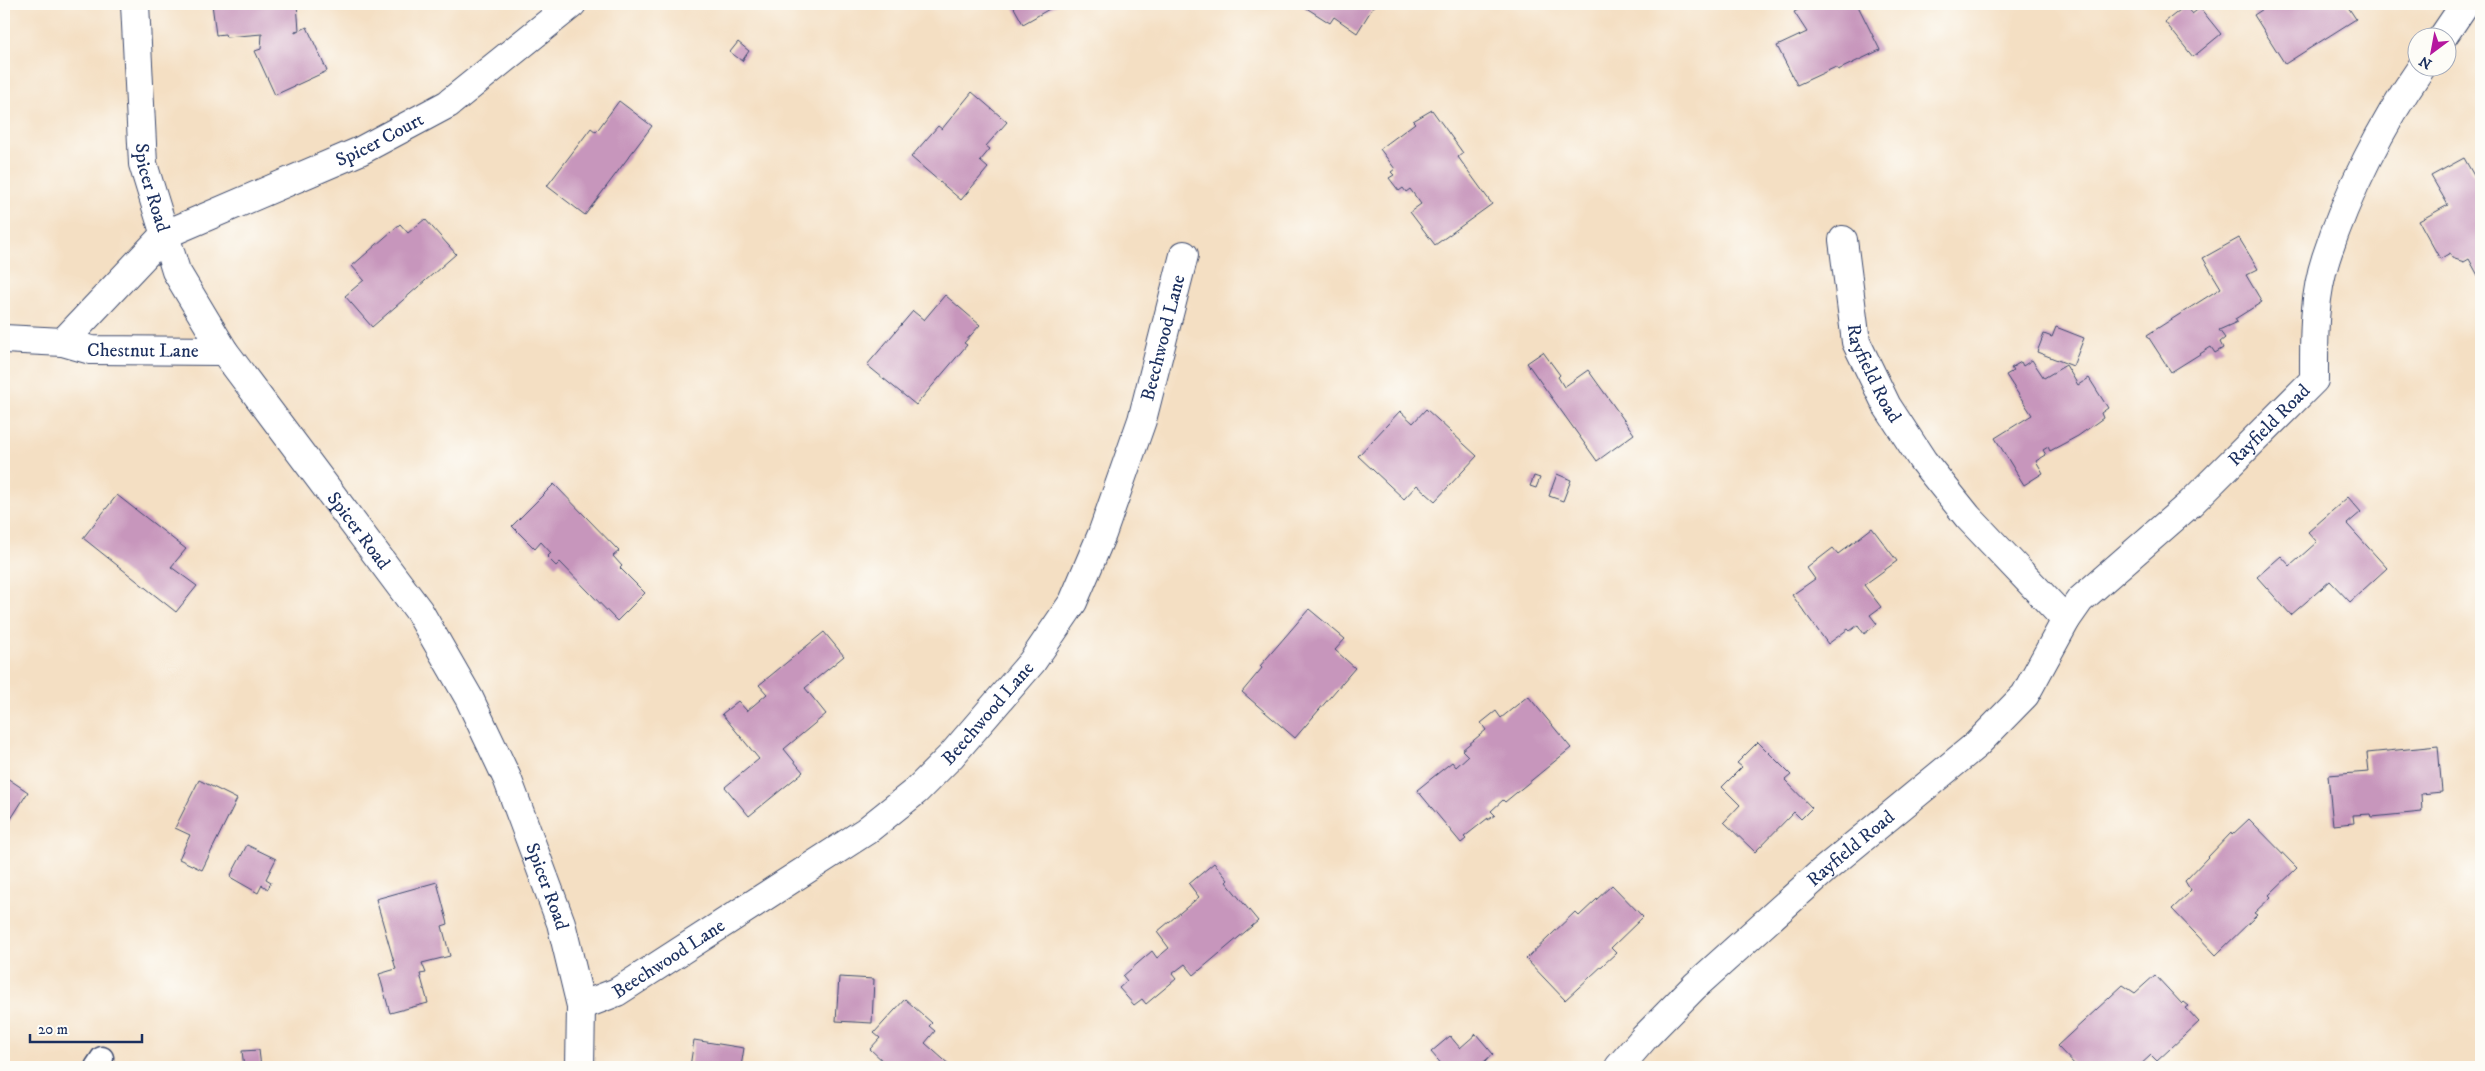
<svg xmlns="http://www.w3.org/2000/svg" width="2485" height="1071" font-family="'IM FELL DW Pica',serif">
<rect width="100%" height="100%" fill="#fdfcf7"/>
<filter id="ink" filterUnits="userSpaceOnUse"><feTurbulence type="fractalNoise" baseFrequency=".02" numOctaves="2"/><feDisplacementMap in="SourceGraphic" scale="10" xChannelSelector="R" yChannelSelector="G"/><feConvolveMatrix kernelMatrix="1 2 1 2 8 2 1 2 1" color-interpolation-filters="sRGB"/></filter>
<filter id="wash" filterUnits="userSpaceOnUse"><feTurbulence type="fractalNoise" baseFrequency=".0096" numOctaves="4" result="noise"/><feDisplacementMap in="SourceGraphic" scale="20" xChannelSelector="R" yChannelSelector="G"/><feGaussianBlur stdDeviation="1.12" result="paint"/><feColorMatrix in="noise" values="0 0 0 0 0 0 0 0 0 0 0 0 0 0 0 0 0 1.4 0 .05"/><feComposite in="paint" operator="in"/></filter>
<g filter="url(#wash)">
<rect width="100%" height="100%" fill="#f4dfc3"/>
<g id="blocks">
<g fill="#c796bc">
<polygon points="212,4 297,4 299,30 295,31 295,33 307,27 327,71 275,95 255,51 261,49 262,34 226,37 225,34 216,35"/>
<polygon points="1012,4 1058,4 1023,24"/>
<polygon points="1300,4 1375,4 1357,33 1334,17 1330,23"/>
<polygon points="1810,4 1857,4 1880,50 1838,70 1836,67 1797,85 1777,46 1807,32 1794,12"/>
<polygon points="2271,4 2346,4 2356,19 2285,64 2254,15"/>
<polygon points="2185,6 2192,14 2200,8 2221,34 2193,57 2165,22"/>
<polygon points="738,42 749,51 742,61 730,52"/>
<polygon points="972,92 1007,122 986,146 990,149 980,161 988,168 961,200 911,157 938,126 942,129"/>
<polygon points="619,101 652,126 585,215 547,186 591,128 596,132"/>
<polygon points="1432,110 1463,153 1458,157 1492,204 1435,245 1410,212 1421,204 1410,189 1406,192 1403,188 1399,191 1389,178 1394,175 1391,172 1395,169 1380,149 1415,123 1413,121"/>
<polygon points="2464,158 2481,188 2481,281 2469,259 2464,262 2452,258 2450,253 2440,259 2419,221 2448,205 2431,176"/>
<polygon points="425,219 456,254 372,327 345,296 364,280 352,266 400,224 408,233"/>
<polygon points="2239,238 2258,269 2246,275 2262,302 2235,319 2237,322 2219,330 2225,338 2220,342 2223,348 2215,353 2211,347 2171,372 2147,335 2221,288 2203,258"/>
<polygon points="945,295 980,325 964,343 967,345 916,405 867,365 913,311 924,320"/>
<polygon points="2056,327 2084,338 2073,366 2037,352 2044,334 2052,337"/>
<polygon points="1543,352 1560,375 1558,377 1564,387 1588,370 1634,434 1597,461 1527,363"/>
<polygon points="2032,360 2044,378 2066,365 2078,385 2089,378 2108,408 2101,413 2103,418 2078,436 2050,451 2048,447 2043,450 2046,455 2036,461 2043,473 2024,485 1995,438 2032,415 2006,375 2013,371 2011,368 2021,362 2023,366"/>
<polygon points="1426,409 1477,456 1435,501 1417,485 1404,499 1358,456 1400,411 1413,423"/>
<polygon points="1557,474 1571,480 1563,501 1549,496"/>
<polygon points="1534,476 1540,478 1536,488 1530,486"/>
<polygon points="554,484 619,551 613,556 622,566 620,568 645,593 617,621 560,562 556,566 547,557 551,553 541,542 535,549 512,526"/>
<polygon points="117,495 186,549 171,567 197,586 176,612 83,538"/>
<polygon points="2348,497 2361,512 2347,524 2387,568 2350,602 2330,581 2291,615 2257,577 2281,556 2290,566 2317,542 2308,532"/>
<polygon points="1872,528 1897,561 1864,585 1881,607 1870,615 1877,624 1864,634 1858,625 1850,631 1848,629 1828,644 1792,595 1815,579 1807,568 1833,548 1838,554"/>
<polygon points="1309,609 1345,639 1335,650 1355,668 1295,738 1242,692 1262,668 1260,666"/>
<polygon points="824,632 844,656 805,688 826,714 784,749 803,772 749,816 725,787 759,759 722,714 738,701 747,711 767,694 759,685"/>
<polygon points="1528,696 1571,748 1505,802 1503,800 1491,811 1495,815 1488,820 1488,818 1464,837 1466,839 1461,843 1417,790 1452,762 1456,767 1468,756 1462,750 1486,730 1481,723 1496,711 1501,718"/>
<polygon points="1758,742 1791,775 1785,780 1812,808 1801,819 1794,812 1755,852 1724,822 1740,805 1722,787 1742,767 1737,763"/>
<polygon points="2438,746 2442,792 2421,794 2422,812 2372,817 2371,814 2353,815 2354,823 2333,825 2328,775 2369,772 2367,753"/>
<polygon points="4,776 28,792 4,830"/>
<polygon points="199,780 237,799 202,870 179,859 190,835 175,828"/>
<polygon points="2249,819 2297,868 2269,895 2271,897 2254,913 2257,915 2216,955 2172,909 2191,891 2185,881 2231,833 2232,835"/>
<polygon points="247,845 276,859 266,879 271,882 268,889 262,885 258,893 230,877"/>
<polygon points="1214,863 1228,880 1226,882 1258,921 1194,975 1185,964 1172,974 1176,979 1146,1004 1142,999 1134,1005 1119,988 1127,981 1123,976 1152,951 1157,958 1169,948 1157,932 1199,897 1189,884"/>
<polygon points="437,882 448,924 442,926 450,956 422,963 426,973 420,974 428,1003 390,1013 379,974 396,969 376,899"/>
<polygon points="1612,885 1643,917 1611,948 1616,953 1565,1000 1526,959 1575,912 1579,916"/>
<polygon points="2155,975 2182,1004 2184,1002 2189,1006 2186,1008 2199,1022 2157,1061 2151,1055 2138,1067 2077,1067 2057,1046 2123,985 2135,993"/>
<polygon points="839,977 874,979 872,1023 836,1021"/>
<polygon points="905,999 932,1023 929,1026 935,1031 925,1043 952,1067 879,1067 884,1062 870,1049 880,1038 874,1033"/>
<polygon points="1476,1034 1493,1054 1478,1067 1444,1067 1431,1052 1450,1036 1460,1048"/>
<polygon points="694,1040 744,1048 741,1067 690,1067"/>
<polygon points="259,1050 261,1067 244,1067 242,1051"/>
</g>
</g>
</g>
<g filter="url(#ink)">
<use href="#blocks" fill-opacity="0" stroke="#3c496d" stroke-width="1"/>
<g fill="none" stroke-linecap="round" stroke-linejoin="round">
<g stroke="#3c496d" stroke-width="25">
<polyline id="lane" points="96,1067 102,1058"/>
</g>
<g stroke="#3c496d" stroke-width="30">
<g id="street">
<path id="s1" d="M135,4L143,164L176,271L224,351L419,611L469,698L507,778L561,923L581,1006L580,1067"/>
<polyline points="2442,38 2465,4"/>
<path id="s2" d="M1843,240L1856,342L1887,406L1923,461L1968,517L2066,620"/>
<path id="s3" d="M4,339L63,342L164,235L360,151L448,104L572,4"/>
<path id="s4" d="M63,342L91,350L224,351"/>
<path id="s5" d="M581,1006L617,992L866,831L916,791L951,756L1032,662L1073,602L1102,534L1142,420L1184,255"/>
<path id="s6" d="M1619,1067L1644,1038L1695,986L1824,870L1976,745L2025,695L2066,620L2080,600L2191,503L2314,380C2314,340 2313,297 2326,258C2347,193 2382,124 2421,68"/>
</g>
</g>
<use href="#lane" stroke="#fff" stroke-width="22"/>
<use href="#street" stroke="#fff" stroke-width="28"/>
</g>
</g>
<g text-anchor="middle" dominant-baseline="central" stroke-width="4.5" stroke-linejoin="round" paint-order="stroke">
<g font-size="19" fill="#1b2f5e" stroke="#fdfcf7">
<text stroke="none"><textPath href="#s3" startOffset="442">Spicer Court</textPath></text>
<text stroke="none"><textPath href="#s1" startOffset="185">Spicer Road</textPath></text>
<text stroke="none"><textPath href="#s5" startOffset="925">Beechwood Lane</textPath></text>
<text stroke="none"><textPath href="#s4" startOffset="81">Chestnut Lane</textPath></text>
<text stroke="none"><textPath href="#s2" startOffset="138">Rayfield Road</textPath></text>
<text stroke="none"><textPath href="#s6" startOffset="919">Rayfield Road</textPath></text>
<text stroke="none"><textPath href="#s1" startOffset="590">Spicer Road</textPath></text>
<text stroke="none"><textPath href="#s5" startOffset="505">Beechwood Lane</textPath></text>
<text stroke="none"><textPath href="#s6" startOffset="319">Rayfield Road</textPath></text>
<text stroke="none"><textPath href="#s1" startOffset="995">Spicer Road</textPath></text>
<text stroke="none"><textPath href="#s5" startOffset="100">Beechwood Lane</textPath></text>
</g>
</g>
<rect width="2485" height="1071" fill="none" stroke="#fdfcf7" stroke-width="20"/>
<g transform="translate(2432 52) rotate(212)"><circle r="24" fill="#fdfcf7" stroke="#a3aaba"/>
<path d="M0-4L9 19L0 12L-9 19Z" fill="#b5179e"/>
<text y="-8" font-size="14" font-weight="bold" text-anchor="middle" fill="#1b2f5e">N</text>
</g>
<path d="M30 1034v8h112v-8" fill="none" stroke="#1b2f5e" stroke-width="2.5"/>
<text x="38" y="1034" font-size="15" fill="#1b2f5e" stroke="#fdfcf7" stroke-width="4" paint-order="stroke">20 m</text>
</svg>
